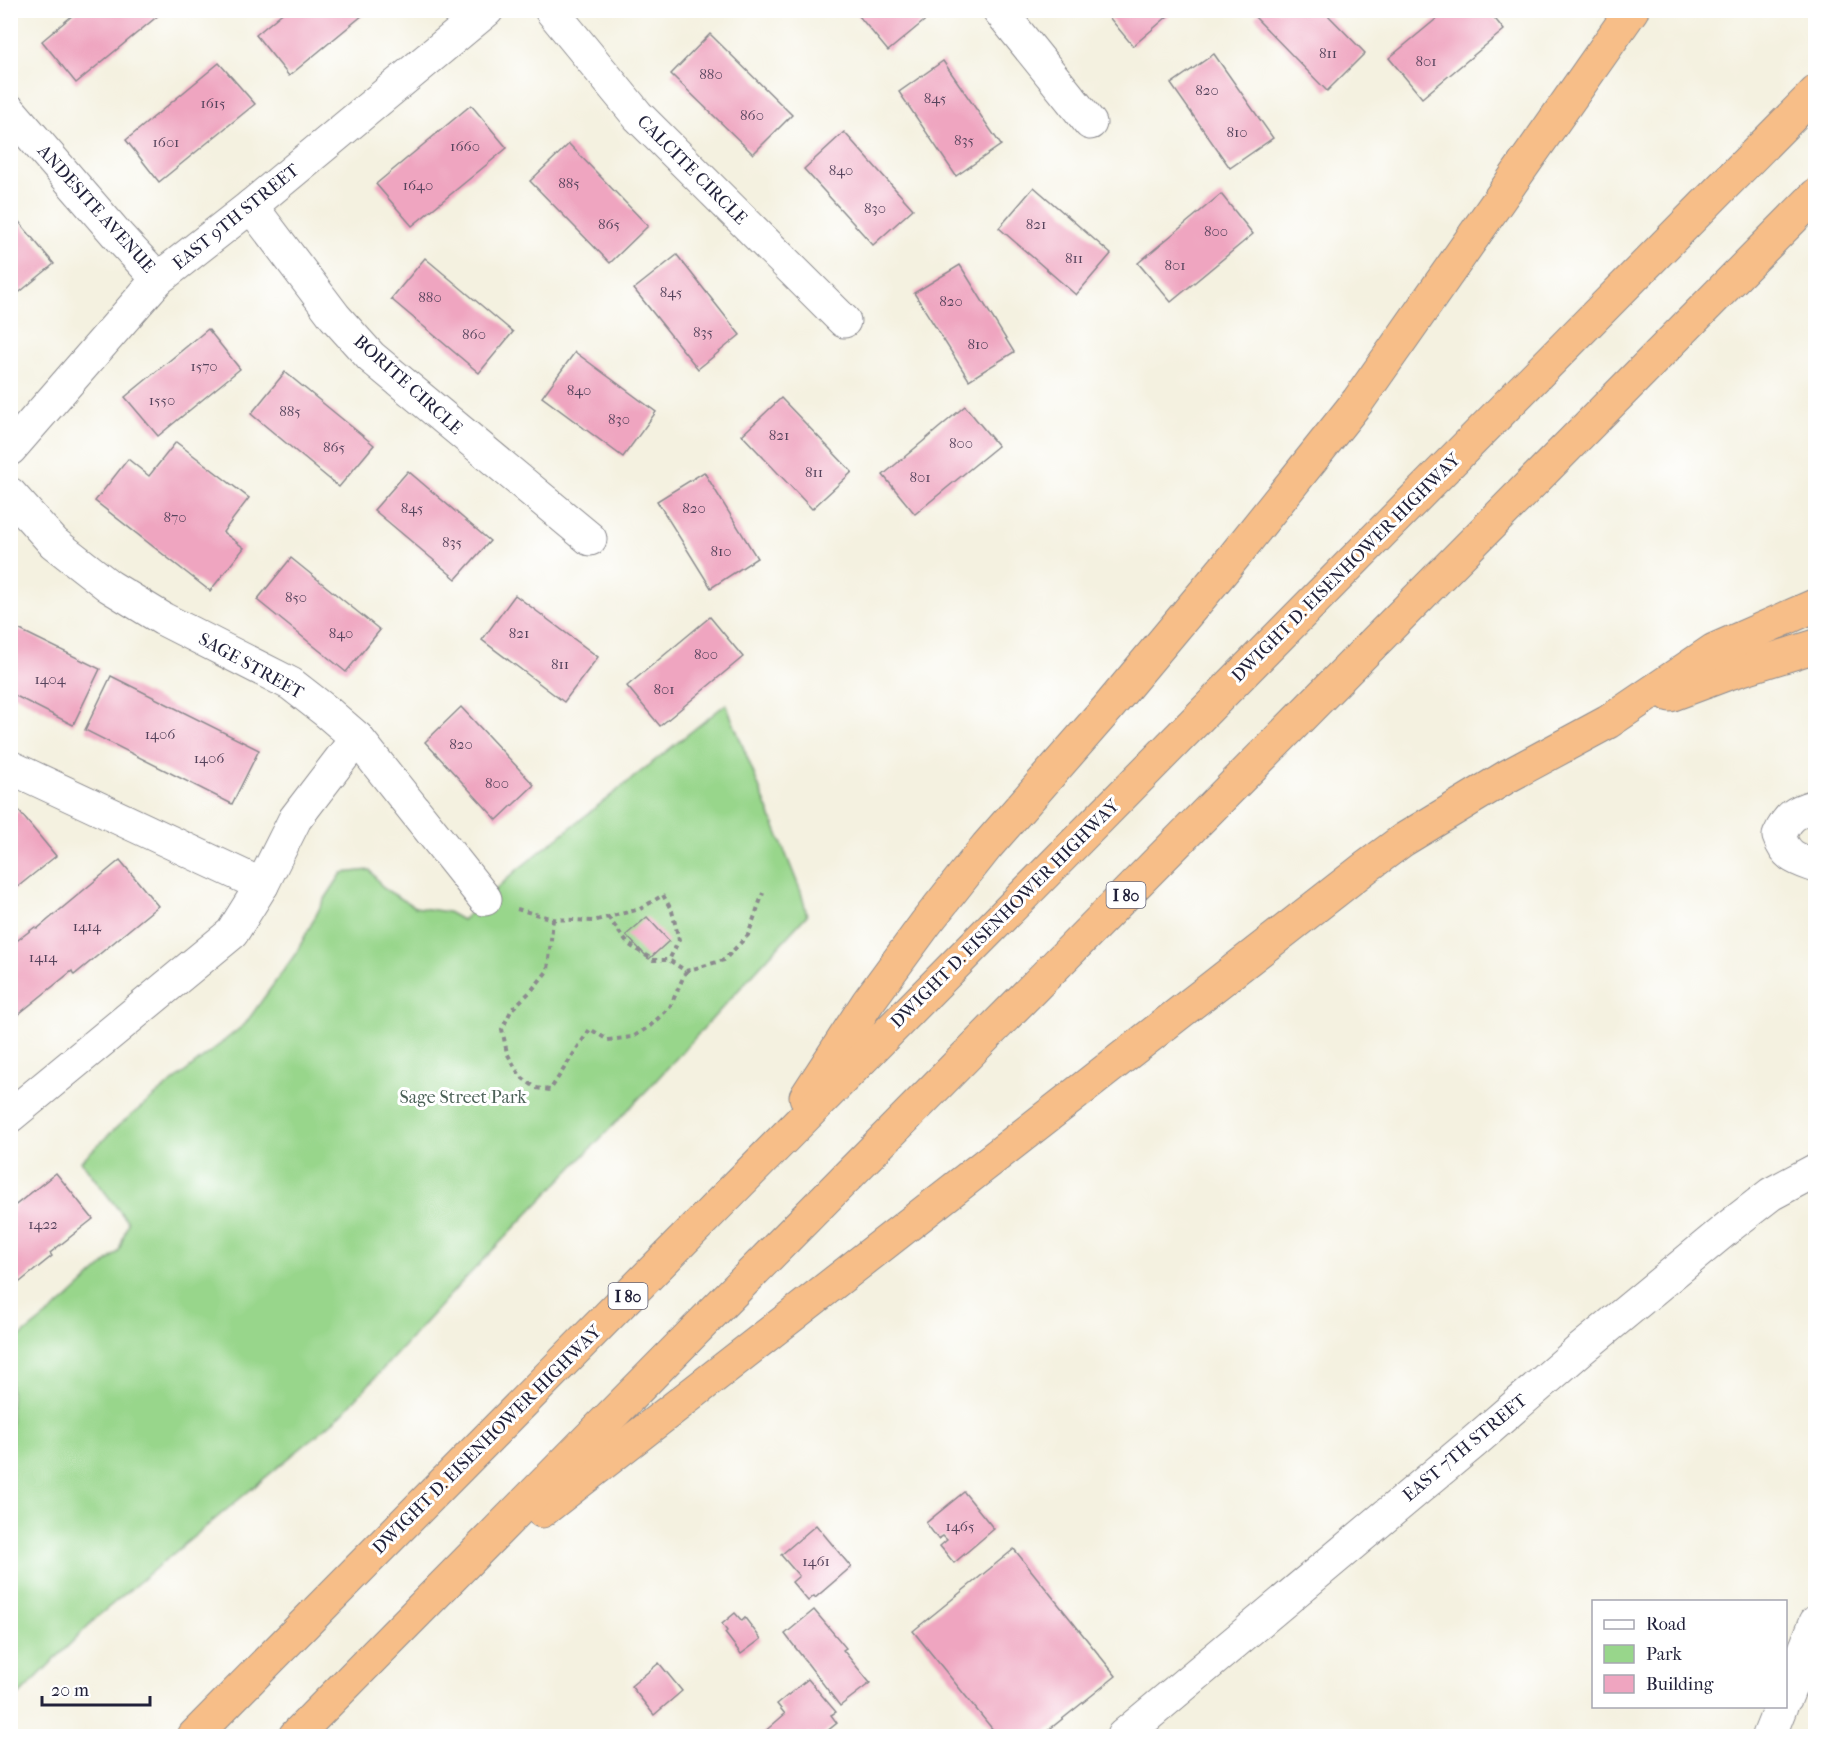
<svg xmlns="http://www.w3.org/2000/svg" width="1826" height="1747" font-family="'IM FELL French Canon',serif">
<rect width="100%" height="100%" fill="#fff"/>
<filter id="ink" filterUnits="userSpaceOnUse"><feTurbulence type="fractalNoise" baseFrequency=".0167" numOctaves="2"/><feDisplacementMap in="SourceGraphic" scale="12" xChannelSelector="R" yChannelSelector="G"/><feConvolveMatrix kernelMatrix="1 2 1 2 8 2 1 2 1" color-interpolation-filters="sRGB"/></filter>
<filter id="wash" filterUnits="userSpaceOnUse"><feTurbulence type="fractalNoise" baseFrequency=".008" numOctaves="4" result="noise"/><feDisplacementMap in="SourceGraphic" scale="24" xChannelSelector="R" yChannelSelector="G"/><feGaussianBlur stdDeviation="1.35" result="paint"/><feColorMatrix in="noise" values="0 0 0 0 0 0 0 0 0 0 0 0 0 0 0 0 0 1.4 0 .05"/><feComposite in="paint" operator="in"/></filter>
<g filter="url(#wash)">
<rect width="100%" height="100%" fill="#f4f1e0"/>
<polygon fill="#98d68b" stroke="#5d7c63" stroke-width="1.5" points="726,704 801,892 807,915 650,1087 461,1283 342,1414 98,1616 11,1703 11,1344 65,1301 119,1251 128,1222 81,1161 119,1125 245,1024 296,953 323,902 342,873 370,870 383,888 415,907 448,912 462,920 517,870"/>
<g id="blocks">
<g fill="#efa5c0">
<polygon points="79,10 165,10 76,83 42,41"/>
<polygon points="286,10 369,10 289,76 256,35"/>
<polygon points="854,10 923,10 929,17 888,51"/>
<polygon points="1103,10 1175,10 1133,46"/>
<polygon points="1262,10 1323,10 1365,53 1327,91 1255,17"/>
<polygon points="1447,10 1488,10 1504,30 1422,98 1389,58"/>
<polygon points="710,34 792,115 753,154 671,74"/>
<polygon points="1214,54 1273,138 1230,168 1171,84"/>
<polygon points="943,61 1001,145 956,176 899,92"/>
<polygon points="219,63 255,104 159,182 126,140"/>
<polygon points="471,105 507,148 412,226 376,184"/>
<polygon points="844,132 913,209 873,245 804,169"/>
<polygon points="569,144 648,226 610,263 530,181"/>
<polygon points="1034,187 1111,254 1076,295 999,228"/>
<polygon points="1221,194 1253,234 1171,302 1138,263"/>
<polygon points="10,211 54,264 10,300"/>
<polygon points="677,255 740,335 698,369 634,289"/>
<polygon points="425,258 513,332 479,373 391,299"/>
<polygon points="960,265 1014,352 969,380 914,293"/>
<polygon points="208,329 240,369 158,436 125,397"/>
<polygon points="575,352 656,412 623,457 542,397"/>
<polygon points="285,372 374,445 339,487 251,414"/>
<polygon points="781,398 852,472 812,509 742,435"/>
<polygon points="965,406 998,446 915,514 883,475"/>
<polygon points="176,442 249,498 223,532 244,548 210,591 95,501 128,459 149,476"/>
<polygon points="408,471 490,541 456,579 374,510"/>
<polygon points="704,472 757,558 711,588 657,501"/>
<polygon points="291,558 380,630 346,672 257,600"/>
<polygon points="515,595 598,657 564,702 482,640"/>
<polygon points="710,617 743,657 660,726 627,686"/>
<polygon points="10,625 100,669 73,725 10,693"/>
<polygon points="111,676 259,750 232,804 85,730"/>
<polygon points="461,707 534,785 497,820 425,742"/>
<polygon points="18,810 56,856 10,893 10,816"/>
<polygon points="120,860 158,906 74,975 72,971 10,1021 10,946 35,927 37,929"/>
<polygon points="647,917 669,941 649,959 626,935"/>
<polygon points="56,1173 93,1219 50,1253 52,1256 10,1290 10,1214 14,1211 12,1208"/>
<polygon points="964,1492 994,1529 954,1563 940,1546 947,1540 943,1536 938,1539 926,1523"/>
<polygon points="816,1525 851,1567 815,1598 814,1596 808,1601 792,1582 799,1576 781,1555"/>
<polygon points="1014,1549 1116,1676 1041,1736 998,1736 913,1631"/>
<polygon points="814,1610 846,1648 843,1650 870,1683 840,1706 785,1634"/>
<polygon points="735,1613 742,1621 745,1618 761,1639 741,1654 725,1633 727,1631 722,1624"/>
<polygon points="659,1663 682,1691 654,1715 631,1686"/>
<polygon points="808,1679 836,1712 831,1715 837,1723 821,1736 811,1736 809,1733 804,1736 766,1736 763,1733 785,1714 777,1704"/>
</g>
</g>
</g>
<g filter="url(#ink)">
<use href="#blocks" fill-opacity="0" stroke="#8b8a8e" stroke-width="1.5"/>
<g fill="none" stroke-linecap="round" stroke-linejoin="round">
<g stroke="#8b8a8e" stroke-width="35">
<g id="minor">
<polyline points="551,10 638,116 844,321"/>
<polyline points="999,10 1090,123"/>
<polyline points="10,111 119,237 158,279"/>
<polyline points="251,206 335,317 371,357 590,539"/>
<polyline points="10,449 158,279 251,206 487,10"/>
<polyline points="10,494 54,543 109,586 163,619 291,684 327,712 357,738 485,899"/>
<polyline points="10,767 262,885"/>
<path d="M1816,806C1794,812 1788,816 1779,836C1786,857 1796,859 1816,866"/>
<polyline points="10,1116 232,933 262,885 295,819 357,738"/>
<polyline points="1786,1697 1816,1622"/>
<polyline points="1123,1736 1475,1441 1580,1350 1731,1225 1771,1194 1816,1170"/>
<polyline points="1769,1736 1781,1706"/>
</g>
</g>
<g stroke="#8b8a8e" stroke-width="35">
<g id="highway">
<polyline points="1670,695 1726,674 1816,646"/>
<polyline points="806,1097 868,1002 926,923 987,846 1107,709 1224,569 1358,401 1632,10"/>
<polyline points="542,1511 1365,868 1403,840 1508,776 1608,722 1714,650 1816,605"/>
<polyline points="194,1736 1816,92"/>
<polyline points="295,1736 1816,195"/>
</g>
</g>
<g stroke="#8b8a8e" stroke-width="4" stroke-dasharray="4.5 4.5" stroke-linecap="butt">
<polyline points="517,909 553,919 593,921 640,909 663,895 672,911 679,940 669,960 686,971 724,960 748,935 763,893"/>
<polyline points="608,917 628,944 653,960 669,960"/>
<polyline points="553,919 548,970 531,991 512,1009 502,1029 507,1053 520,1076 536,1088 550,1090 590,1029 608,1040 633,1037 650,1026 670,1007 686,971"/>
</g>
<use href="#minor" stroke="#fff" stroke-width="33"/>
<use href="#highway" stroke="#f7be88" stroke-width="33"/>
</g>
</g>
<g text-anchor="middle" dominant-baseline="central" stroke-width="6" stroke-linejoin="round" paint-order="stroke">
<g font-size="15" fill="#55435c">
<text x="1328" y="53">811</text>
<text x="1426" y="61">801</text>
<text x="711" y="74">880</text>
<text x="1207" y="90">820</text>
<text x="935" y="98">845</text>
<text x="213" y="103">1615</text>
<text x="752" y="115">860</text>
<text x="1237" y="132">810</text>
<text x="964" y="140">835</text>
<text x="166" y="142">1601</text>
<text x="465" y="146">1660</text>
<text x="841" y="170">840</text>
<text x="569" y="183">885</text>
<text x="418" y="185">1640</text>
<text x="875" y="208">830</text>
<text x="609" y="224">865</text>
<text x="1036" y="224">821</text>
<text x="1216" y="231">800</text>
<text x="1074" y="258">811</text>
<text x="1175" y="265">801</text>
<text x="671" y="292">845</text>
<text x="430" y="297">880</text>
<text x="951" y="301">820</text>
<text x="703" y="332">835</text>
<text x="474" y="334">860</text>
<text x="978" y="344">810</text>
<text x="204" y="366">1570</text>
<text x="579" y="390">840</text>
<text x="162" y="400">1550</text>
<text x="290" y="411">885</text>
<text x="619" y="419">830</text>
<text x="779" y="435">821</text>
<text x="961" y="443">800</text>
<text x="334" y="447">865</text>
<text x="814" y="472">811</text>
<text x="920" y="477">801</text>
<text x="412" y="508">845</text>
<text x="694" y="508">820</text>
<text x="175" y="517">870</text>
<text x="452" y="542">835</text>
<text x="721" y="551">810</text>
<text x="296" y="597">850</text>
<text x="341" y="633">840</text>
<text x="519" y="633">821</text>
<text x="706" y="654">800</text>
<text x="560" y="664">811</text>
<text x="50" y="679">1404</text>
<text x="664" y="689">801</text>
<text x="160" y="734">1406</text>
<text x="461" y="744">820</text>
<text x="209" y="758">1406</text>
<text x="497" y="783">800</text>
<text x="87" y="926">1414</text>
<text x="43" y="957">1414</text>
<text x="43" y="1224">1422</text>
<text x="960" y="1526">1465</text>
<text x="816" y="1561">1461</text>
</g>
<g fill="#fff" stroke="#646476" stroke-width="1.5">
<rect x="1106.5" y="882" width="39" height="26" rx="4.5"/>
<rect x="608.5" y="1283" width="39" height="26" rx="4.5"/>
</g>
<g font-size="16" font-weight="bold" fill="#22223b">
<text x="1126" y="895">I 80</text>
<text x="628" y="1296">I 80</text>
</g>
<g font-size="18" fill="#22223b" stroke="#fff">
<text transform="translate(692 170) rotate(45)">CALCITE CIRCLE</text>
<text transform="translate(96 209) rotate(48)">ANDESITE AVENUE</text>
<text transform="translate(236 217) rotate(-39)">EAST 9TH STREET</text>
<text transform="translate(408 385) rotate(42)">BORITE CIRCLE</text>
<text transform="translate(1346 568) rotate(-45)">DWIGHT D. EISENHOWER HIGHWAY</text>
<text transform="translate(251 666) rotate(29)">SAGE STREET</text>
<text transform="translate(1005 914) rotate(-45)">DWIGHT D. EISENHOWER HIGHWAY</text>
<text transform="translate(487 1440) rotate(-45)">DWIGHT D. EISENHOWER HIGHWAY</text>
<text transform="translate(1465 1448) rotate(-40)">EAST 7TH STREET</text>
</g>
<g font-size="18" fill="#4b6157" stroke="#fff">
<text x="463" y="1097">Sage Street Park</text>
</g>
</g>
<rect width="1826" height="1747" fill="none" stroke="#fff" stroke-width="36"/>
<rect x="1592" y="1600" width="195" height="108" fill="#ffffff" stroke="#a7a7b1" stroke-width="1.5"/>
<rect x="1604" y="1620" width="30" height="9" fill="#ffffff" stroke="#a7a7b1" stroke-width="1.5"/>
<text x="1646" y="1630" font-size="18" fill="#22223b">Road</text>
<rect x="1604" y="1645" width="30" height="18" fill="#98d68b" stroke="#a7a7b1" stroke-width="1.5"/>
<text x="1646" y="1660" font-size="18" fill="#22223b">Park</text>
<rect x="1604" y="1675" width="30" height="18" fill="#efa5c0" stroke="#a7a7b1" stroke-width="1.5"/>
<text x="1646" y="1690" font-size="18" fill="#22223b">Building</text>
<path d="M42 1696v9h108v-9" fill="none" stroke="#22223b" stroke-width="3"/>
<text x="51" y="1696" font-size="18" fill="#22223b" stroke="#ffffff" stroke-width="4.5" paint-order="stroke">20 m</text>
</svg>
